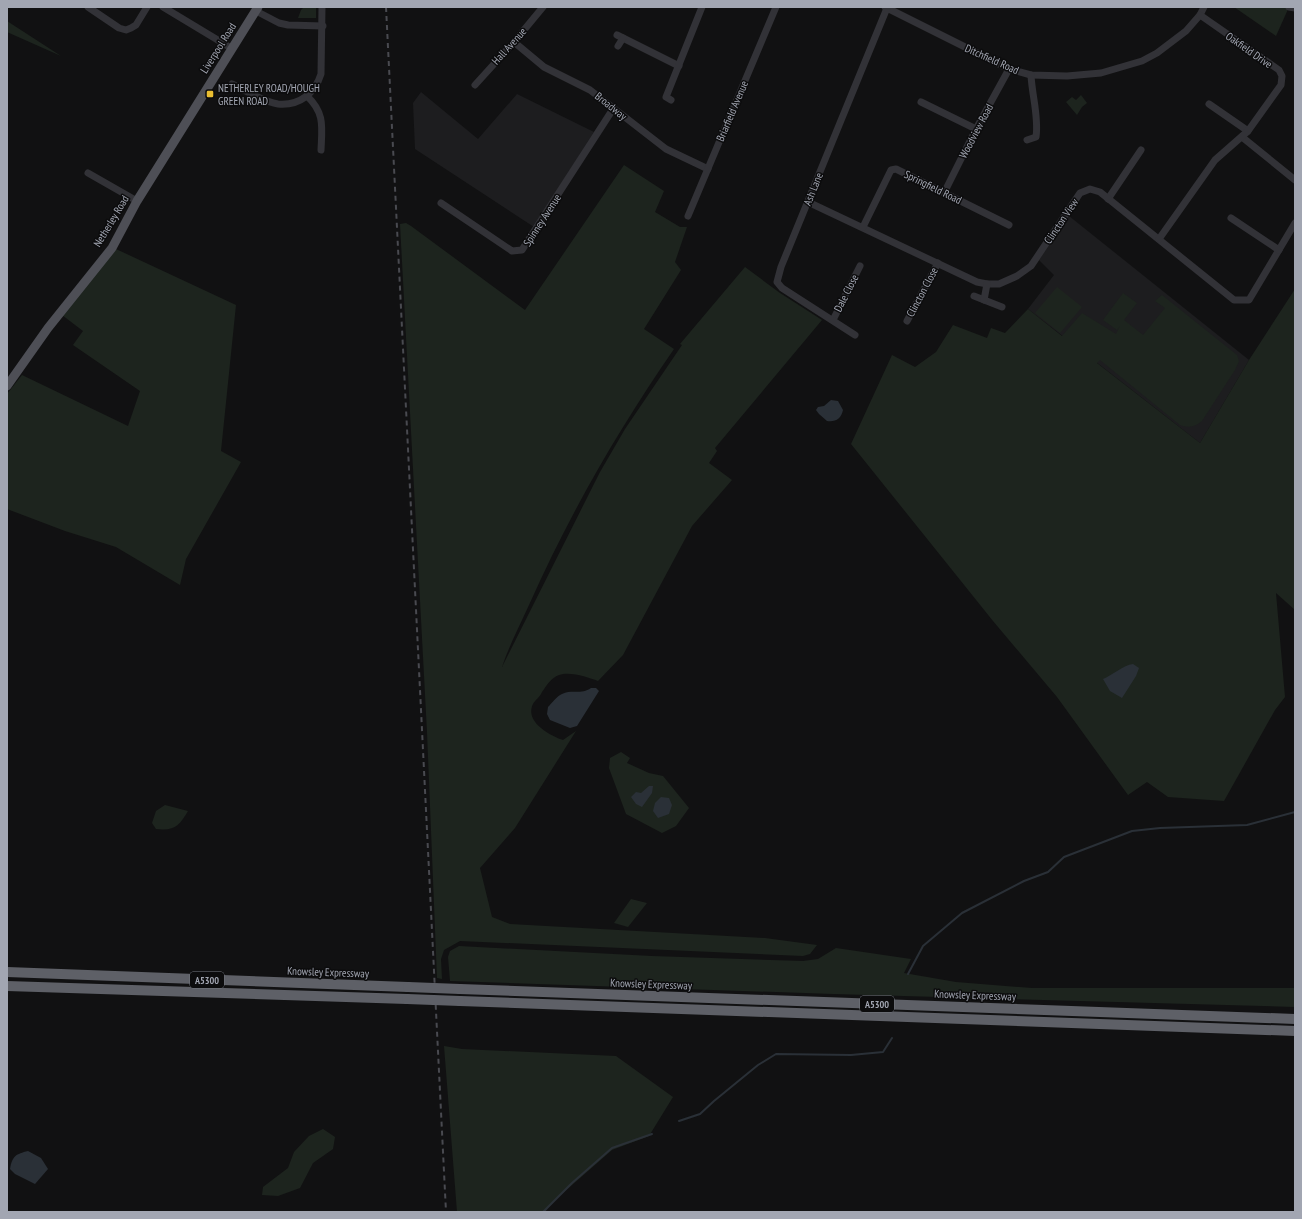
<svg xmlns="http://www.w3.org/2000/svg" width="1302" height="1219" font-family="'PT Sans Narrow',sans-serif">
<rect width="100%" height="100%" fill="#111112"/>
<g fill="#1d1d1f">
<polygon points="421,92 478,139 517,94 594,132 534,227 415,149 413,103"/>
<polygon points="1069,216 1249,360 1200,443 1028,309 1054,275 1039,260"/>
</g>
<g fill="#1d241e">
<polygon points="304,7 316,7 316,18 298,18 301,10"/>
<polygon points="1234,7 1289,7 1276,36"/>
<polygon points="7,21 61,56 7,32"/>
<polygon points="1081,95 1087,103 1082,107 1077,115 1066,102 1072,97 1076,100"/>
<path d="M624,165L664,191L655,212L680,227H687L675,262L681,270L644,329L674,349C618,430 569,515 529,605C520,625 509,646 502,667L600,472L625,429L682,345L680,344L745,267L780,293L822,320L715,448L717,451L709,463L732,480L692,526L623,655L598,681C588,677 570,671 559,675C551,678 547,685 542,692C540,697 535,700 533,704C524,722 551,736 563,740L576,731L515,828L480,868L492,917L510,924L765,938L817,945L810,954L803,956L460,941L444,950L441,959L442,979L437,978L427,732L400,224L406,223L411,226L525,310Z"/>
<polygon points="116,249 236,305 221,451 241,462 186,559 180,585 116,547 65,531 7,509 7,394 22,375 128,426 140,391 73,345 83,331 62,315"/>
<polygon points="1057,287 1082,307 1060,333 1035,313"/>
<path d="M1295,289V610L1276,593L1285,697L1275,710L1224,801L1168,797L1147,782L1128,795L1057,697L993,621L851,444L892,355L915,367L936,352L953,325L987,338L991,328L1005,333L1028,309L1062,336L1082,313L1116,334L1120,326L1117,330L1103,320L1123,293L1137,303L1124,320L1143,335L1165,308L1155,301L1162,295L1237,355L1239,361L1235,370L1202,421C1195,427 1189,428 1180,425L1100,360L1097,363L1200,443L1249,360Z"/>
<polygon points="621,752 630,758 627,763 649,773 663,776 689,808 676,826 662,833 626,814 609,768 610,758"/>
<path d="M165,805L188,811C179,826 175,831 156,829L152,823L156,811Z"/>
<polygon points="631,899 647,903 628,927 614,923"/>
<polygon points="459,946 652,956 803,961 818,959 836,948 911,959 904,973 956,982 1032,988 1295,988 1295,1007 833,994 450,981 448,957 450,951"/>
<polygon points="444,1046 462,1049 616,1056 673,1097 649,1136 612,1150 556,1199 545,1212 457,1212"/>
<polygon points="323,1129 335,1137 333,1149 313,1163 300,1188 278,1196 262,1195 263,1187 288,1168 294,1152 309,1136"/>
</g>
<g fill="#2a3037">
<path d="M831,400L838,401L843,410C841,419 836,422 827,421L819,414L816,410L818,407L824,406Z"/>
<path d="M1133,664L1139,668L1136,676L1122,698L1110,691L1103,679C1113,675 1123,665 1133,664Z"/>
<path d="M591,688H596L599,691L577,726L570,728L550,720L547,714L548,707C552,703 557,696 562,694C572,689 581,695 591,688Z"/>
<polygon points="649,786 653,786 652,793 642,807 636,804 631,797 636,792 641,793"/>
<polygon points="661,797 669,798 672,805 669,814 658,818 653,811 655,803"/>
<path d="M28,1151L41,1158L48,1169L35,1184L15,1174L10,1169C12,1156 16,1154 28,1151Z"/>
</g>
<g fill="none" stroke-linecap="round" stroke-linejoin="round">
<g stroke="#2a3037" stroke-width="2">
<polyline points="908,974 923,946 962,913 1024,881 1048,872 1064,857 1132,831 1160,828 1247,825 1295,812"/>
<polyline points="679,1121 700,1114 714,1101 758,1065 776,1054 851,1055 883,1052 892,1038"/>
<polyline points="543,1212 572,1183 612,1148 652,1134"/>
</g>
<g stroke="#323237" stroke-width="7">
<polyline points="88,7 119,28 126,30 131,28 136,25 147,7"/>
<polyline points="163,7 231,48"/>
<polyline points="885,7 1009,69 1031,75 1067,76 1101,73 1142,61 1157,53 1186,31 1200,15 1204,7"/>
<polyline points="1289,7 1295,8"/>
<polyline points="256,11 279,23 288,25 323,26"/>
<polyline points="617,35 679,66"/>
<polyline points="514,42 544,67 590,90 666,149 708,169"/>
<polyline points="618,46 623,38"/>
<path d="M232,84C245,90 264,102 278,104C300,106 315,93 321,74L322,7"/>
<polyline points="475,85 514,42 543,7"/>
<path d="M307,96C325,113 322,127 321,150"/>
<polyline points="671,100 666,97 702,7"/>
<polyline points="921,102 976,129"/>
<polyline points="1209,104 1248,131"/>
<polyline points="1242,137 1295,180"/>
<path d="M1027,140L1036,137C1039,117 1032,96 1031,75"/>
<polyline points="88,173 137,201"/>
<polyline points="944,193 976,129 1009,69"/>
<polyline points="1108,199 1141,150"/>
<polyline points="808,202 977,282 987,284 999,284 1017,276 1031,266 1080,193 1090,189 1100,192 1234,300 1249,300 1295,223"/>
<polyline points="441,203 512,251 522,250 613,109"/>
<polyline points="688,216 776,7"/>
<polyline points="1231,218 1279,250"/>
<polyline points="863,227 891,170 896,169 1009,225"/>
<polyline points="1159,239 1215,160 1248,131 1281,85 1282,76 1279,70 1200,15"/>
<polyline points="974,296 1002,307"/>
<polyline points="984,300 987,284"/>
<polyline points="833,320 860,266"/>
<polyline points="907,321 938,263"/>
<polyline points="855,335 782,288 777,282 781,267 887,8"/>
</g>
<polyline stroke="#4e4f56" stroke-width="9" points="7,386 48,328 112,248 137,201 258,7"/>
<g stroke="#5e6067" stroke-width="10">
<polyline points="7,972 408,987"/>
<polyline points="7,986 407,999"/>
<polyline points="460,989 1295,1019"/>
<polyline points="460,1001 1295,1031"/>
</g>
<polyline stroke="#494a50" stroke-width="2" stroke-dasharray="5 4" stroke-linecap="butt" points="386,7 446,1212"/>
<g stroke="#5e6067" stroke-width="10">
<polyline points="408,987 460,989"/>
<polyline points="407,999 460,1001"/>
</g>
</g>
<rect fill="#e9bd31" stroke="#0c0c0d" stroke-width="1.5" x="206" y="90" width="8" height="8" rx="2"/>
<g text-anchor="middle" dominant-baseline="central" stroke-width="3" stroke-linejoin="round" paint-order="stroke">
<g fill="#0c0c0d" stroke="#757880" stroke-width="1">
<rect x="190" y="972" width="34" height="16" rx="3"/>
<rect x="860" y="996" width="34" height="16" rx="3"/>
</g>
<g font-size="10" font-weight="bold" fill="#a2a6b2">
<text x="207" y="980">A5300</text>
<text x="877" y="1004">A5300</text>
</g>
<g font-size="11" fill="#a2a6b2" stroke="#0c0c0d">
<text transform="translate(509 46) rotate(-48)">Hall Avenue</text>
<text transform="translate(218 48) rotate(-58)">Liverpool Road</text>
<text transform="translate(1249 50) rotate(35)">Oakfield Drive</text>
<text transform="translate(992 59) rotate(24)">Ditchfield Road</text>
<text transform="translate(611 106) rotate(39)">Broadway</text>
<text transform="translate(732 111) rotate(-67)">Briarfield Avenue</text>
<text transform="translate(976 131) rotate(-62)">Woodview Road</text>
<text transform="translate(933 187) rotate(26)">Springfield Road</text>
<text transform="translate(813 189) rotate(-68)">Ash Lane</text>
<text transform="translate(542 220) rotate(-57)">Spinney Avenue</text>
<text transform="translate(111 221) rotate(-59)">Netherley Road</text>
<text transform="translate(1061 221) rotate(-56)">Clincton View</text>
<text transform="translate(922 292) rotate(-62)">Clincton Close</text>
<text transform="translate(846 293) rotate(-63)">Dale Close</text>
<text transform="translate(328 972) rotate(2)">Knowsley Expressway</text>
<text transform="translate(651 984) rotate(2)">Knowsley Expressway</text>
<text transform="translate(975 995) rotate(2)">Knowsley Expressway</text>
</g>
<g font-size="11" fill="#a2a6b2" stroke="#0c0c0d" text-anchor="start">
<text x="218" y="88">NETHERLEY ROAD/HOUGH<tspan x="218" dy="13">GREEN ROAD</tspan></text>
</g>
</g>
<rect width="1302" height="1219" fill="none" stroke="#a2a6b2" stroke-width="16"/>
</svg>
